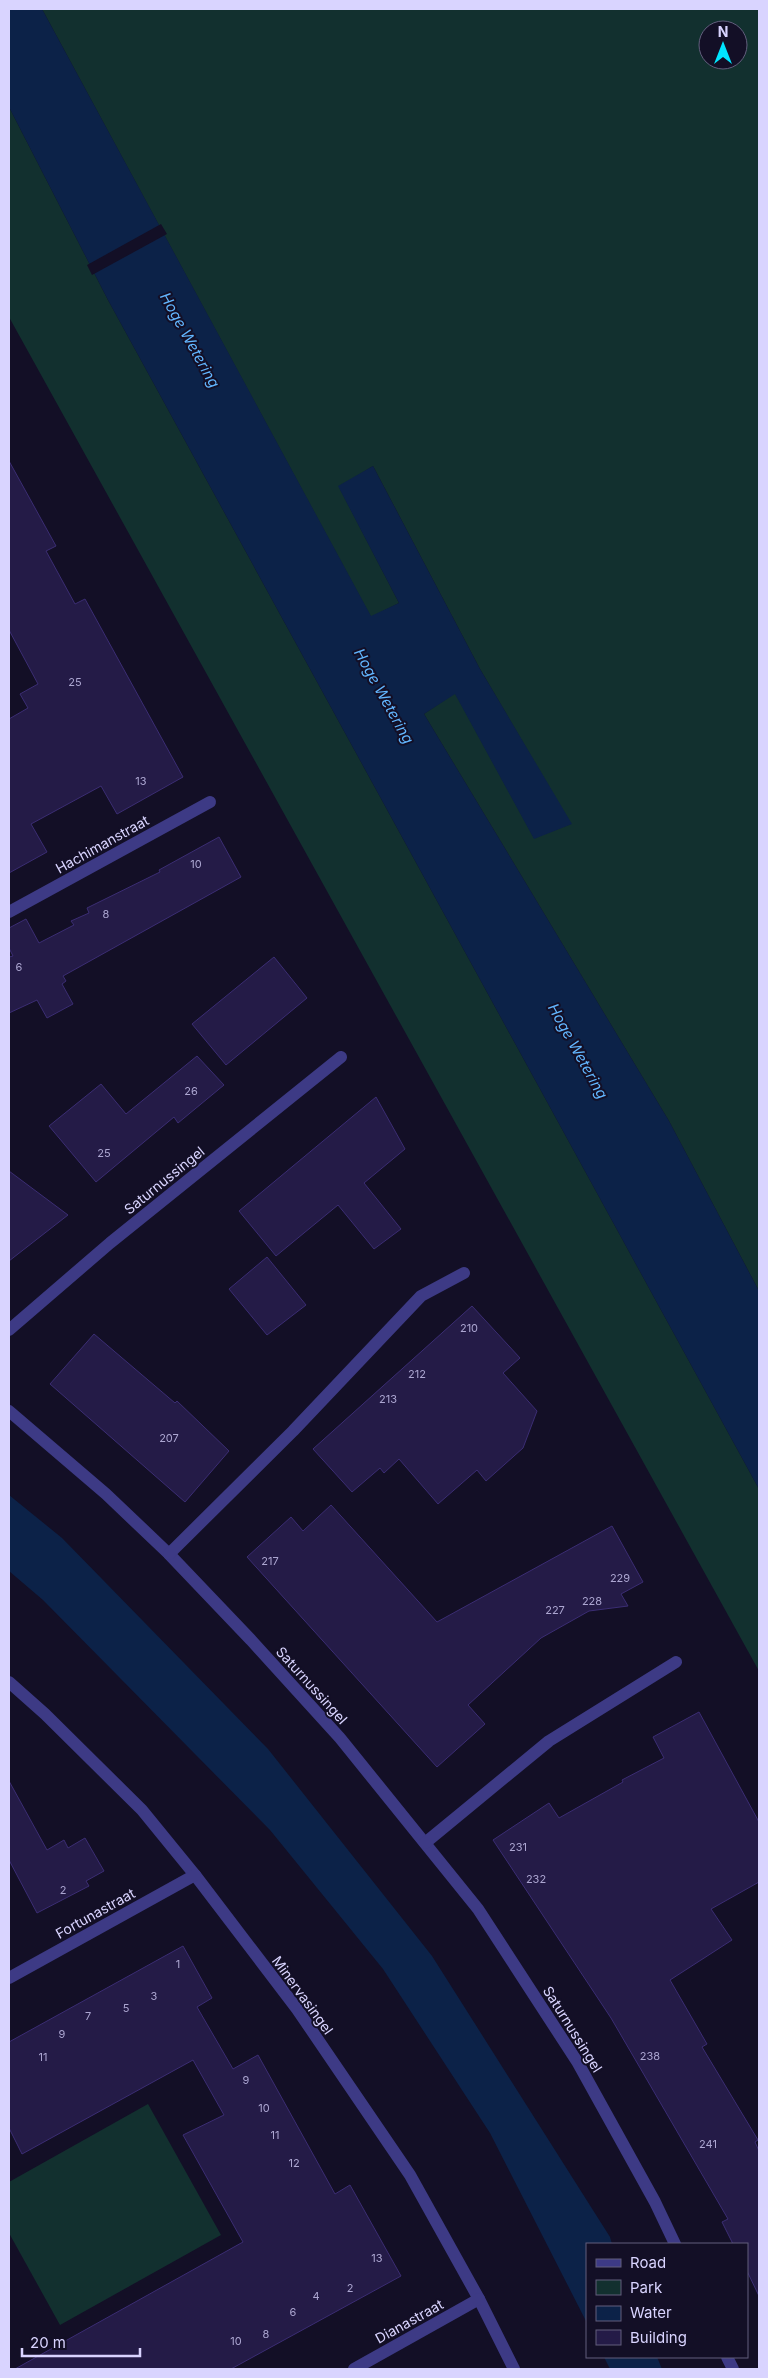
<svg xmlns="http://www.w3.org/2000/svg" width="768" height="2378" font-family="Inter,sans-serif">
<rect width="100%" height="100%" fill="#130f26"/>
<g fill="#12302f" fill-rule="evenodd">
<path d="M42,9H759V1291L669,1121L424,714L455,693L534,838L571,824L480,669L373,466L339,487L399,603L371,617ZM708,30H738V60H708Z"/>
<polygon points="9,107 108,300 759,1489 759,1671 9,317"/>
<polygon points="148,2104 221,2235 60,2325 9,2233 9,2182"/>
</g>
<g fill="#0c2248">
<polygon points="9,9 42,9 371,616 399,603 338,486 373,466 480,669 572,824 534,839 455,694 424,714 669,1121 759,1291 759,1489 108,300 9,107"/>
<polygon points="9,1495 62,1538 268,1749 432,1956 610,2237 612,2244 587,2244 587,2323 490,2133 383,1969 270,1830 43,1600 9,1571"/>
<polygon points="604,2357 657,2357 662,2369 610,2369"/>
</g>
<polygon fill="#130f26" points="161,224 167,234 92,275 87,265"/>
<g fill="#241b47" stroke="#3b2d73">
<polygon points="9,461 56,546 46,551 75,604 85,599 183,777 117,814 101,786 31,824 47,852 9,873 9,719 28,708 20,694 38,684 9,630"/>
<polygon points="219,837 241,877 63,976 66,981 62,984 73,1004 47,1018 37,1000 9,1013 9,957 13,956 9,948 9,928 26,919 39,943 74,925 71,921 89,913 87,908 160,872 159,870"/>
<polygon points="274,957 307,998 226,1065 192,1024"/>
<polygon points="197,1056 224,1085 178,1123 174,1117 96,1182 49,1126 101,1084 126,1114"/>
<polygon points="376,1097 405,1149 364,1183 401,1229 374,1249 338,1205 276,1256 239,1211"/>
<polygon points="9,1171 68,1215 9,1261"/>
<polygon points="267,1257 306,1305 267,1335 229,1289"/>
<polygon points="472,1306 520,1358 503,1373 537,1411 523,1448 486,1481 477,1470 438,1504 399,1459 384,1473 380,1468 352,1492 313,1449"/>
<polygon points="94,1334 175,1403 177,1401 229,1451 185,1502 50,1384"/>
<polygon points="331,1505 437,1622 612,1526 643,1582 621,1594 628,1606 589,1611 541,1638 468,1705 485,1724 437,1767 247,1557 291,1517 303,1531"/>
<polygon points="699,1712 759,1822 759,1882 711,1909 732,1940 670,1980 707,2044 702,2047 758,2140 755,2142 759,2151 759,2296 747,2271 747,2244 733,2244 722,2222 728,2219 611,2018 493,1840 549,1803 559,1818 623,1782 622,1780 664,1758 653,1737"/>
<polygon points="9,1781 47,1850 64,1840 68,1848 85,1838 104,1871 86,1881 89,1886 37,1913 9,1860"/>
<polygon points="183,1946 212,1998 197,2007 233,2069 258,2055 335,2194 350,2185 401,2276 231,2369 15,2369 243,2242 183,2135 224,2115 193,2060 22,2154 9,2128 9,2042"/>
</g>
<g fill="none" stroke-linecap="round" stroke-linejoin="round">
<g stroke="#3d3a85" stroke-width="12">
<polyline points="9,912 210,802"/>
<polyline points="9,1330 110,1243 341,1057"/>
<polyline points="9,1411 106,1494 169,1554 251,1640 340,1738 478,1909 578,2063 655,2202 675,2244"/>
<polyline points="169,1554 293,1431 421,1296 464,1273"/>
<polyline points="9,1682 45,1714 142,1810 195,1875 297,2009 410,2175 479,2299 514,2369"/>
<polyline points="425,1843 549,1741 676,1662"/>
<polyline points="9,1978 195,1875"/>
<polyline points="727,2357 733,2369"/>
<polyline points="354,2369 479,2299"/>
</g>
</g>
<g text-anchor="middle" dominant-baseline="central" stroke-width="4" stroke-linejoin="round" paint-order="stroke">
<g font-size="11" fill="#aca6d1">
<text x="75" y="682">25</text>
<text x="141" y="781">13</text>
<text x="196" y="864">10</text>
<text x="106" y="914">8</text>
<text x="19" y="967">6</text>
<text x="191" y="1091">26</text>
<text x="104" y="1153">25</text>
<text x="469" y="1328">210</text>
<text x="417" y="1374">212</text>
<text x="388" y="1399">213</text>
<text x="169" y="1438">207</text>
<text x="270" y="1561">217</text>
<text x="620" y="1578">229</text>
<text x="592" y="1601">228</text>
<text x="555" y="1610">227</text>
<text x="518" y="1847">231</text>
<text x="536" y="1879">232</text>
<text x="63" y="1890">2</text>
<text x="178" y="1964">1</text>
<text x="154" y="1996">3</text>
<text x="126" y="2008">5</text>
<text x="88" y="2016">7</text>
<text x="62" y="2034">9</text>
<text x="650" y="2056">238</text>
<text x="43" y="2057">11</text>
<text x="246" y="2080">9</text>
<text x="264" y="2108">10</text>
<text x="275" y="2135">11</text>
<text x="708" y="2144">241</text>
<text x="294" y="2163">12</text>
<text x="377" y="2258">13</text>
<text x="350" y="2288">2</text>
<text x="316" y="2296">4</text>
<text x="293" y="2312">6</text>
<text x="266" y="2334">8</text>
<text x="236" y="2341">10</text>
</g>
<g font-size="14" fill="#d9d4ff" stroke="#130f26">
<text transform="translate(102 844) rotate(-29)">Hachimanstraat</text>
<text transform="translate(164 1180) rotate(-39)">Saturnussingel</text>
<text transform="translate(312 1685) rotate(48)">Saturnussingel</text>
<text transform="translate(95 1913) rotate(-29)">Fortunastraat</text>
<text transform="translate(303 1995) rotate(54)">Minervasingel</text>
<text transform="translate(573 2029) rotate(58)">Saturnussingel</text>
<text transform="translate(409 2321) rotate(-29)">Dianastraat</text>
</g>
<g font-size="15" font-style="italic" fill="#62b6ff" stroke="#130f26">
<text transform="translate(190 340) rotate(61)">Hoge Wetering</text>
<text transform="translate(384 696) rotate(61)">Hoge Wetering</text>
<text transform="translate(578 1051) rotate(61)">Hoge Wetering</text>
</g>
</g>
<rect width="768" height="2378" fill="none" stroke="#d9d4ff" stroke-width="20"/>
<rect x="586" y="2243" width="162" height="115" fill="#130f26" stroke="#625e7d"/>
<rect x="596" y="2259" width="25" height="8" fill="#3d3a85" stroke="#625e7d"/>
<text x="630" y="2268" font-size="15" fill="#d9d4ff">Road</text>
<rect x="596" y="2280" width="25" height="15" fill="#12302f" stroke="#625e7d"/>
<text x="630" y="2293" font-size="15" fill="#d9d4ff">Park</text>
<rect x="596" y="2306" width="25" height="15" fill="#0c2248" stroke="#625e7d"/>
<text x="630" y="2318" font-size="15" fill="#d9d4ff">Water</text>
<rect x="596" y="2330" width="25" height="15" fill="#241b47" stroke="#625e7d"/>
<text x="630" y="2343" font-size="15" fill="#d9d4ff">Building</text>
<g transform="translate(723 45)"><circle r="24" fill="#130f26" stroke="#625e7d"/>
<path d="M0-4L9 19L0 12L-9 19Z" fill="#00e5ff"/>
<text y="-8" font-size="14" font-weight="bold" text-anchor="middle" fill="#d9d4ff">N</text>
</g>
<path d="M22 2348v8h118v-8" fill="none" stroke="#d9d4ff" stroke-width="2.5"/>
<text x="30" y="2348" font-size="15" fill="#d9d4ff" stroke="#130f26" stroke-width="4" paint-order="stroke">20 m</text>
</svg>
